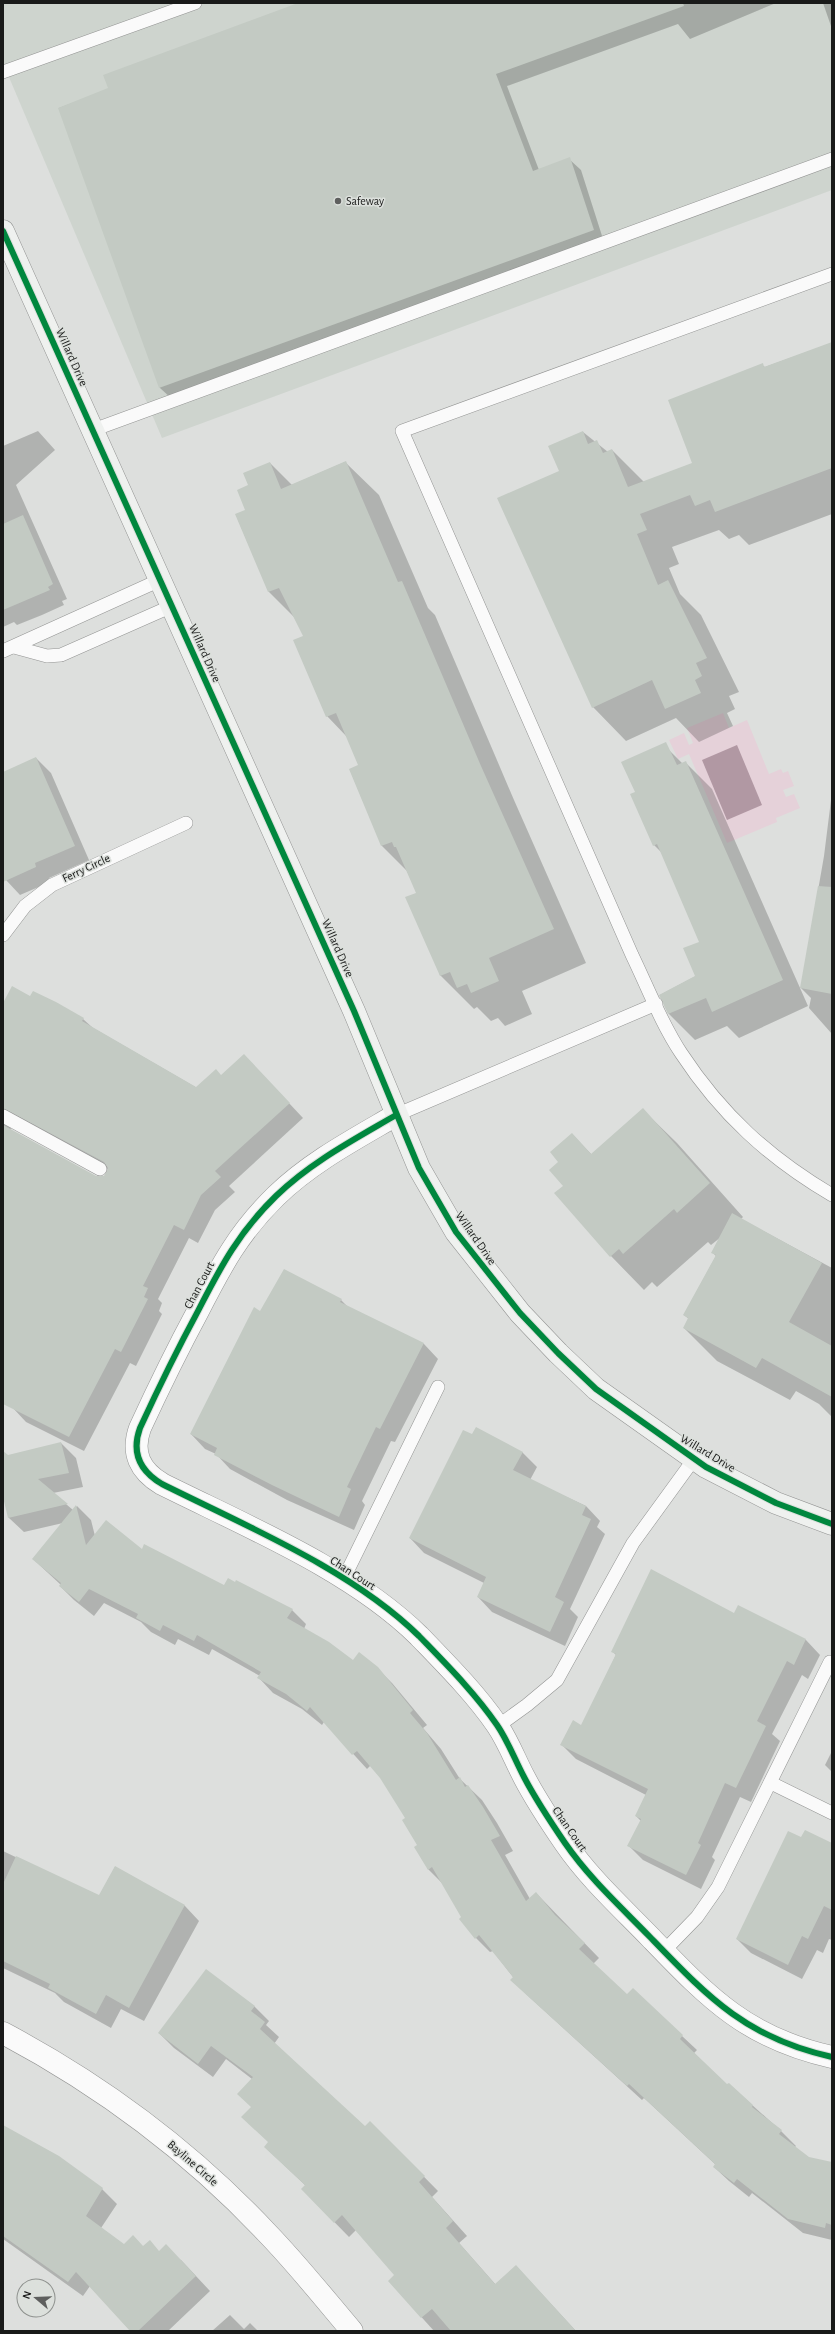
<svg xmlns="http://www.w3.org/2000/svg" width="835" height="2334" font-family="'Alegreya Sans',sans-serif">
<rect width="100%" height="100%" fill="#dddfdd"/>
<polygon fill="#ced4ce" points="3,3 832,3 832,190 162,438 3,63"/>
<polygon fill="#e5d1d9" points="723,713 729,728 747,720 769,774 781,769 783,773 788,771 794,786 783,790 786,797 794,794 800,808 776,818 777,822 727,843 689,754 678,759 669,740 684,733 689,745 693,743 687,728"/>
<polygon fill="#b198a3" points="737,745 762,805 727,820 702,760"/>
<g fill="#0003" fill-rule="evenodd">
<polygon points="300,3 776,3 690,39 678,24 507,86 539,170 569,159 581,170 604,242 172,399 160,388 59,108 110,89"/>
<polygon points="823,3 832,3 832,29"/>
<polygon points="832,343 832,514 749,545 739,535 729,539 719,530 672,547 679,564 669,568 680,594 701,615 739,692 729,696 735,709 727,713 733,726 699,742 676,718 626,741 593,707 560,472 583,432 608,452 612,450 644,482 694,463 762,365 765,367"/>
<polygon points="38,431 55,450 16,485 67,599 62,601 64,605 42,615 17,625 14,622 3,627 3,446"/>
<polygon points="345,462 379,495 428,608 435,615 514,800 586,963 522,991 532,1014 505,1026 498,1018 491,1021 477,1007 474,1009 440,975 417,893 407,871 382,846 350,770 360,766 348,738 327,716 304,636 294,617 269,592 236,515 247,510 250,486 270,463 292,485"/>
<polygon points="669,750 683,764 686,763 712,789 808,1006 739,1038 727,1026 695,1040 669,1014 660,995 696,976 700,942 662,853 654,845 636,793"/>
<polygon points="36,758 51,773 89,860 49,878 50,882 20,895 6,880 3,874 3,773"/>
<polygon points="832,792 832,1034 809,1008 811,998 801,988 824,856"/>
<path d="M30,998L83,1019L93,1028L197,1088L221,1076L258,1070L303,1118L229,1186L235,1192L215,1210L198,1243L189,1238L158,1299L162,1303L159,1311L162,1314L136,1366L130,1363L84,1451L26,1422L12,1407L3,1394V1004ZM14,1123H22L108,1170V1174L101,1178L96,1177L10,1130Z"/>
<polygon points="643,1110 677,1143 743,1217 741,1219 832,1268 832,1417 819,1404 796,1391 790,1400 717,1361 684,1328 689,1319 684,1315 716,1256 713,1253 721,1237 711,1245 708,1242 657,1287 652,1282 644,1290 611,1256 556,1193 564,1186 560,1162 572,1134 592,1155"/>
<polygon points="341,1300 348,1307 424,1344 438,1359 395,1442 391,1441 362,1501 365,1505 354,1530 287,1500 230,1469 216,1454 205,1449 191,1434 260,1312"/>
<polygon points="61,1443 76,1458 83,1487 53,1493 73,1510 77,1506 91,1520 95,1536 142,1551 224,1587 292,1610 306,1624 304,1629 353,1662 377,1668 392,1683 427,1725 423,1728 441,1749 460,1779 482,1800 497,1823 513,1851 505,1855 530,1899 536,1893 599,1958 593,1964 627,1996 682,2036 697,2050 694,2053 727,2086 729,2084 781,2131 796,2146 795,2147 808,2158 832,2163 832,2240 803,2233 752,2193 749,2197 729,2181 714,2167 716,2165 644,2098 642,2100 526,1994 493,1951 490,1952 476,1938 443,1884 428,1869 406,1818 381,1777 371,1765 367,1769 324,1722 322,1725 302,1709 273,1693 259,1678 260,1676 212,1649 209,1655 178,1639 175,1645 151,1632 141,1622 104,1603 94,1616 74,1600 60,1586 61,1585 33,1559 63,1523 24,1532 9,1518 3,1494 3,1452 8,1456"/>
<polygon points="522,1452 537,1467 530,1480 586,1506 600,1521 597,1527 605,1534 570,1609 578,1617 565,1646 492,1612 478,1597 484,1583 424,1553 410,1538"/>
<polygon points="739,1607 806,1640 820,1655 808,1679 802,1675 772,1734 780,1741 751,1802 740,1797 712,1857 715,1860 701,1889 643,1860 629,1846 641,1821 636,1816 646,1795 576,1759 562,1745 582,1726 616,1655 612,1651 735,1614"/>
<polygon points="832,1751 832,1772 825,1765"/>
<polygon points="801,1839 832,1845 832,1940 829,1939 823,1953 817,1950 802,1979 751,1953 737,1939"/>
<polygon points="3,1851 99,1897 115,1867 185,1906 199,1921 144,2021 121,2009 111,2028 64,2002 55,1993 3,1968"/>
<polygon points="254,2006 269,2021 266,2025 279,2037 274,2044 365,2127 370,2122 438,2191 432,2197 467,2236 459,2243 496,2285 516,2266 576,2331 434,2331 389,2281 396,2275 356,2230 349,2237 302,2189 306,2186 265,2147 269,2143 252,2107 252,2079 226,2059 213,2077 174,2048 159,2033"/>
<polygon points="3,2126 58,2157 102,2189 117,2204 101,2228 124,2245 144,2247 181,2260 210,2291 168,2331 131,2331 90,2286 83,2296 3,2239"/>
<polygon points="230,2315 244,2329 250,2323 258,2331 212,2331"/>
</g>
<g fill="#c3cac3">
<polygon points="298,3 683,3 684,6 496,74 533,171 570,157 594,230 159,388 58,108 108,88 103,75"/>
<polygon points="832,342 832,468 715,512 710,500 695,506 690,495 640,514 647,530 637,534 658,585 668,580 707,658 696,663 702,676 695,680 701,693 665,709 652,680 592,708 497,498 559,471 548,446 583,431 588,444 597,440 603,453 612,449 628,487 692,463 668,400 763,363 764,367"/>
<polygon points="346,461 398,582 402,581 481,766 554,929 489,958 499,981 471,993 467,984 457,988 450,972 440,976 405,897 416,893 396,847 394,847 392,842 381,846 349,769 358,765 336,713 326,717 293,640 303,636 279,588 268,592 235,514 245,510 237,490 248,485 243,473 270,462 281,489"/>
<polygon points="23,515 53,584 48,587 50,590 3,610 3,524"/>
<polygon points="666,742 677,765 686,761 783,980 712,1012 706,998 668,1014 659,995 695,976 683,948 699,942 657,844 653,846 630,794 635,792 621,762"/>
<polygon points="36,757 75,846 35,863 36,867 3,882 3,772"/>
<polygon points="818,886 832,887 832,994 800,988"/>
<polygon points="12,986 30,996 33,991 56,1002 84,1018 82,1021 196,1087 216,1069 221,1075 244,1054 290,1103 215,1171 221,1177 201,1195 184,1230 174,1225 143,1286 148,1288 144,1297 148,1299 121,1352 115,1349 69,1437 3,1404 3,1125 96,1176 104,1176 108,1168 104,1162 3,1108 3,1003"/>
<polygon points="643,1108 710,1183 677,1213 674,1209 623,1254 619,1249 610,1257 554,1193 563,1186 549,1170 558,1162 550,1152 572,1133 591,1154"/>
<polygon points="732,1213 822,1263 789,1322 832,1346 832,1397 762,1358 756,1368 683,1328 688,1318 683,1315 716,1255 711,1253"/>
<polygon points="284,1269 342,1299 340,1302 424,1343 380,1429 376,1427 347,1487 351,1489 339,1517 272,1485 214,1455 217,1448 190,1434 254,1307 260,1311"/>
<polygon points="476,1427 523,1452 513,1470 586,1506 582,1515 591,1519 555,1597 564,1602 550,1632 477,1597 486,1577 409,1538 463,1430 472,1434"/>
<polygon points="61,1442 69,1473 38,1479 68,1504 8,1518 3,1497 3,1451 8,1455"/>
<polygon points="76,1505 86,1545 106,1520 142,1549 144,1544 224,1585 228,1578 235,1582 236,1580 293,1609 287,1618 329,1642 353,1660 359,1652 378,1667 413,1710 410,1713 427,1733 456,1780 460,1777 465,1787 468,1785 483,1807 500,1836 491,1840 526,1901 536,1892 555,1915 585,1943 579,1949 627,1994 633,1988 683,2035 680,2039 727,2084 729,2083 753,2105 752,2107 782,2130 779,2134 809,2157 832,2162 832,2225 826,2223 825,2228 788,2219 737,2179 734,2183 713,2167 715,2164 629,2084 627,2086 510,1980 513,1977 479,1935 475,1939 459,1919 461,1917 432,1867 428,1870 414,1847 417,1845 402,1820 405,1818 380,1778 357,1751 352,1755 310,1707 307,1711 286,1694 257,1678 261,1672 197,1635 194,1641 163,1625 160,1631 136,1618 138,1614 89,1589 79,1602 59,1586 61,1583 32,1559"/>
<polygon points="651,1569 734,1613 738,1605 806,1639 794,1665 787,1661 757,1721 766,1726 736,1788 725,1783 698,1843 701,1845 686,1875 627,1846 641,1819 635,1816 648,1789 560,1745 573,1720 581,1725 616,1654 611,1652"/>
<polygon points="805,1830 832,1843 832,1910 824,1906 808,1939 802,1936 788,1965 736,1939 788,1831 801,1837"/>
<polygon points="16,1856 99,1895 115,1866 185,1905 129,2008 106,1995 96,2014 48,1988 50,1984 3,1961 3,1884"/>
<polygon points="206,1969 255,2006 251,2011 265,2022 260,2029 365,2126 370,2121 425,2176 419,2182 453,2221 446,2228 495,2284 516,2265 576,2331 451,2331 432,2309 421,2318 388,2281 394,2275 342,2215 334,2223 301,2189 305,2185 264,2147 268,2142 241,2117 251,2107 237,2094 253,2077 211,2046 198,2064 158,2033"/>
<polygon points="3,2125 59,2156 103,2188 86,2216 124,2244 133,2235 143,2246 150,2240 159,2251 166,2244 196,2276 138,2331 130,2331 76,2272 68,2282 3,2236"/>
</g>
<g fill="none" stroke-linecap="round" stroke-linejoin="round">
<g stroke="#939493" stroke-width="14">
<g id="lane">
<polyline points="3,72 195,3"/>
<path d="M832,274L402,431L632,955C648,988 661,1023 681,1053C721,1114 769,1158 832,1195"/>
<polyline points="93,430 832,159"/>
<polyline points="14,647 47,656 61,655 172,606"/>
<polyline points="3,651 160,580"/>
<polyline points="3,935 25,906 52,885 186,823"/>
<polyline points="396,1115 656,1004"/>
<polyline points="3,1116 100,1169"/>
<polyline points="344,1578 438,1387"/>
<polyline points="498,1726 527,1705 557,1680 633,1543 694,1459"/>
<polyline points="771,1783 832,1813"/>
<polyline points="663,1952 697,1917 718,1887 830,1662"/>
</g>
</g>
<g stroke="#939493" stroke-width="23">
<g id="street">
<path d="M396,1115C355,1139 311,1162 276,1196C239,1232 221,1266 198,1311C177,1350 158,1389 140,1428C131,1453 140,1471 162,1484C246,1526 352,1570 419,1636C446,1664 475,1693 497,1725C508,1741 515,1760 524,1777C536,1800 550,1821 565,1843C589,1878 621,1907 650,1937C708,1997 746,2038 832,2057"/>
<path d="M3,2033C101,2085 191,2152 267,2233C297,2264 324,2298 352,2331"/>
</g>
</g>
<g stroke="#939493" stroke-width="23">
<polyline id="secondary" points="3,231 354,1011 419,1168 456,1232 520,1313 558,1353 596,1389 706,1467 776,1503 832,1524"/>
</g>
<use href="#lane" stroke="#fafafa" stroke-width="13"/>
<use href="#street" stroke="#fafafa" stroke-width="22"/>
<use href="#secondary" stroke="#eff1ef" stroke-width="22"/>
<g stroke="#dce0dc" stroke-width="8">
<g id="cycleway">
<polyline points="3,231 354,1011 419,1168 456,1232 520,1313 558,1353 596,1389 706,1467 776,1503 832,1524"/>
<path d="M396,1115C355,1139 311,1162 276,1196C239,1232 221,1266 198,1311C177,1350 158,1389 140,1428C131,1453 140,1471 162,1484C246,1526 352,1570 419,1636C446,1664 475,1693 497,1725C508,1741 515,1760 524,1777C536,1800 550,1821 565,1843C589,1878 621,1907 650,1937C708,1997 746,2038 832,2057"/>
</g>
</g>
<use href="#cycleway" stroke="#00873e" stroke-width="6"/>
</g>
<circle fill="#5e5f5e" stroke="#dce0dc" stroke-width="1.5" cx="338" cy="201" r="4"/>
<g text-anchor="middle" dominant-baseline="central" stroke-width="3" stroke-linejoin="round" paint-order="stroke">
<g font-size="12" fill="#191a19" stroke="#dce0dc" text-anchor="start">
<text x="346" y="201">Safeway</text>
</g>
<g font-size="12" fill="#191a19" stroke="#dce0dc">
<text transform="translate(72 357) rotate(66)">Willard Drive</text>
<text transform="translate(205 653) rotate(66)">Willard Drive</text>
<text transform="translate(86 868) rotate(-25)">Ferry Circle</text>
<text transform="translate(338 948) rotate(66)">Willard Drive</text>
<text transform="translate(476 1238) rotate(55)">Willard Drive</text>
<text transform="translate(199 1285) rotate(-62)">Chan Court</text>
<text transform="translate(708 1453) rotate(31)">Willard Drive</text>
<text transform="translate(353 1573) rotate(33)">Chan Court</text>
<text transform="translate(570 1829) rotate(55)">Chan Court</text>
<text transform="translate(193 2163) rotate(41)">Bayline Circle</text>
</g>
</g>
<rect width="835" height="2334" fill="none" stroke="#191a19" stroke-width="8"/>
<g transform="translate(36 2298) rotate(289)"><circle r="19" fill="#dce0dc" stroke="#8e918e"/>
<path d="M0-3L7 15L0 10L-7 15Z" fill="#5e5f5e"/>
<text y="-6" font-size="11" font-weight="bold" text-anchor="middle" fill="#191a19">N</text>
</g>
</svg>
